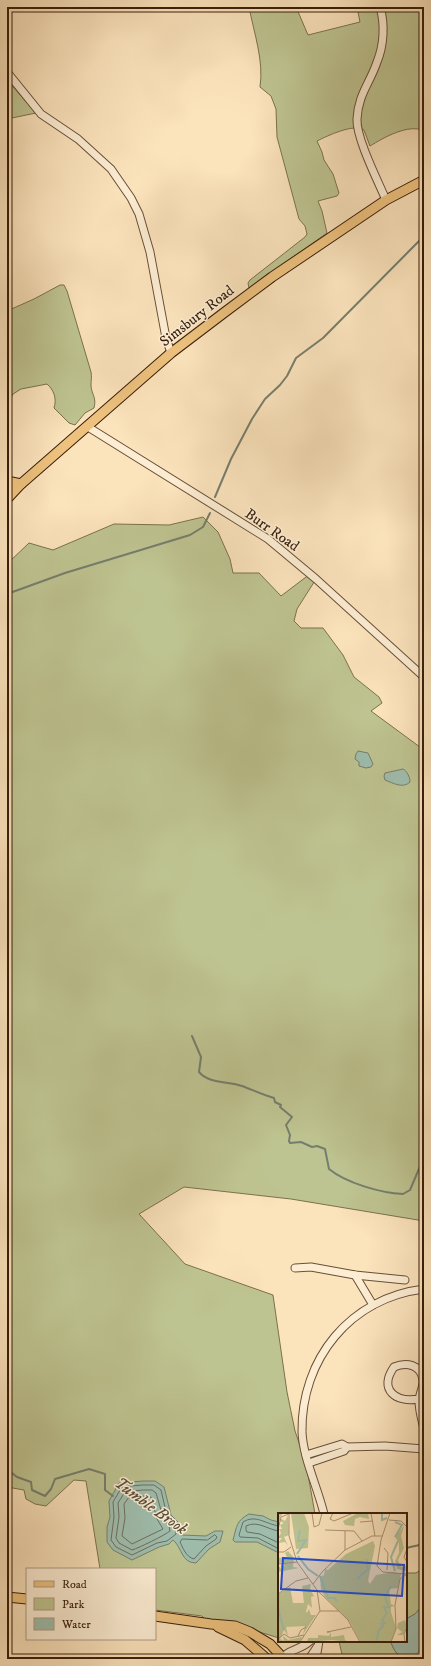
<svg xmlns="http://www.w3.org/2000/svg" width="431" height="1666" font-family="'IM FELL DW Pica',serif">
<rect width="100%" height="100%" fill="#fbe3bc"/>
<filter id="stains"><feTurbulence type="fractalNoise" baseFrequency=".005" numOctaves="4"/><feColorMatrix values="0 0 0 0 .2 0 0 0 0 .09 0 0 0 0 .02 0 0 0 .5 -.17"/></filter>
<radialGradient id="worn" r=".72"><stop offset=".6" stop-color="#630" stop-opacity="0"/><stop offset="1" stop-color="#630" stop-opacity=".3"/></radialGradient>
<g fill="#bec491" stroke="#7b714e">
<path d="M249,7H296L308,35L360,22L357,7H424V131C409,123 383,138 370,146L364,130C354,123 327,136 317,141L322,152L324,160L333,174L339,193L337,196L318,201L322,211L327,233L249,288L248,283L250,280L305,237L307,234L305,226L299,219L277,137L276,109L271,96L260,87C264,61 254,33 249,7Z"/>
<polygon points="7,80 36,113 7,119"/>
<path d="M60,285H64L67,291L91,372C92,377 91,380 91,385C91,394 97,397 94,408L85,413L75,425L69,423L54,408C57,399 54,390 47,384L21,389L13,394L7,405V311L34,299Z"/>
<polygon points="203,517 218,532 230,559 233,573 259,573 281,596 310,574 316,579 297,609 294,621 301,628 323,628 343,655 354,677 379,697 382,703 371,711 424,750 424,1221 291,1199 184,1187 139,1214 185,1264 273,1295 287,1392 295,1431 306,1463 315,1514 279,1514 279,1638 253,1630 206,1620 202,1616 155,1610 155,1569 100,1569 86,1481 74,1480 46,1506 35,1504 26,1499 24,1490 7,1487 7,564 29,543 53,550 114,524 169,525"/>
<polygon points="424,1568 424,1604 415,1614 406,1619 406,1573 416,1573"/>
<polygon points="339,1641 390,1641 395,1651 400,1657 400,1659 343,1659"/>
</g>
<g fill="#9fbeae" stroke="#767e6d">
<polygon points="358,751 368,753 373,764 371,767 366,768 359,766 359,762 355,759 356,754"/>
<path d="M403,769C407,771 410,777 410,782C403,789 393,783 385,780L384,776L385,773Z"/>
<path d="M143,1481H155L164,1487L171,1515L178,1522L180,1534L182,1535L206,1536L215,1531H223L220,1542L209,1549L196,1563C181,1563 182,1547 173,1540L169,1544L159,1547L132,1560L113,1550L107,1542V1527L110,1517L109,1501L119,1483Z"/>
<path d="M249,1514L263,1516L271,1520L279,1522V1553L257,1542H235L233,1540C237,1526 236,1521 249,1514Z"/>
<polygon points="424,1604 424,1640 421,1643 419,1651 412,1659 403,1659 395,1651 390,1641 406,1641 406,1619 415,1614"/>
</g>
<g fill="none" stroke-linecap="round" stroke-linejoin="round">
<g stroke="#6c6e5c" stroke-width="1">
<polygon points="143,1485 154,1485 161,1490 167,1516 174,1524 176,1534 167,1541 157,1543 132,1555 116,1547 111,1540 114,1517 113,1502 122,1487"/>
<path d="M143,1490H152L156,1493L163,1517L169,1526L170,1531C165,1535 139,1548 132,1550L119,1543L116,1538L119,1517L118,1503L125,1492Z"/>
<polygon points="143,1496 151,1497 157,1519 163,1529 132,1544 122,1536 125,1518 124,1504 129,1497"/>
<path d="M279,1526C265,1524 256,1514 243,1522L239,1535L240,1537L258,1538L279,1549"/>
<path d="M279,1531C268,1530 258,1520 246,1526V1530L247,1532L260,1534L279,1543"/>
<path d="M215,1535L217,1537L216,1539L206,1546L194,1559C186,1557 183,1548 180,1542L182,1539L207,1540Z"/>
</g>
<g stroke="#767e6d" stroke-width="2">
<polyline points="215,497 231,459 252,419 265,399 280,385 287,376 296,358 323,338 424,236"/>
<polyline points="7,594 65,573 190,535 203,527 210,513"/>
<path d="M192,1036L201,1057L199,1072C209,1084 228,1081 242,1086C253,1090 263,1095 274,1098L275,1102L281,1105L280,1107L292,1117L286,1125L290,1135L289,1141L290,1143L301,1142L312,1147L317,1146L325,1149L329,1169C346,1183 381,1193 403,1194L410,1190L424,1157"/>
<polyline points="7,1469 17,1477 31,1482 32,1490 45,1496 51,1489 55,1479 89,1469 105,1474 105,1490 113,1496"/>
<polyline points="406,1548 424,1544"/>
</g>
<g stroke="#694f37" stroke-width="9">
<g id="minor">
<path d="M380,7C385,24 384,45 377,62C370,83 358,95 357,119C356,138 378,181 386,200"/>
<polyline points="7,72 41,114 78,139 111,169 131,198 139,214 150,252 166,338 171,353"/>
<polyline points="88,427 268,539 316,579 424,677"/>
<polyline points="295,1268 311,1267 355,1275 405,1280"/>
<polyline points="355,1275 373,1305"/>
<path d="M419,1399C396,1403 378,1390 394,1367C406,1362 421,1364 423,1380C424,1387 419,1394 419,1401C419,1411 422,1420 424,1429"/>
<polyline points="347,1447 385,1446 424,1449"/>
<polyline points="306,1455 342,1444 347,1447 344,1451 309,1463"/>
<path d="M324,1514C318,1488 303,1458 302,1432C301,1359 350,1298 424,1289"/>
<path d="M281,1659C288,1649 301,1650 310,1641"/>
<polyline points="309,1659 317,1647"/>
<polyline points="316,1659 319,1641"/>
</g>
</g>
<g stroke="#381e0b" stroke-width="11">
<g id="major">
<polyline points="7,481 21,484"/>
<polyline points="7,499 21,484 171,353 225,312 272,277 386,200 424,180"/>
<polyline points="7,1597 27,1599"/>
<polyline points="155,1616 211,1624 235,1626 250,1632 270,1644 284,1659"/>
<polyline points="218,1627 245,1640 267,1659"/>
</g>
</g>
<use href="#minor" stroke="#fcedd3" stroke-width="7"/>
<use href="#major" stroke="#eec27e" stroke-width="9"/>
</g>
<g text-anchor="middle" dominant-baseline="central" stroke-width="3" stroke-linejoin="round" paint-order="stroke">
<g font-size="15" fill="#381e0b" stroke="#fcedd3">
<text transform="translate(197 316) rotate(-38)">Simsbury Road</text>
<text transform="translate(272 530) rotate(35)">Burr Road</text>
</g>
<g font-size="16" font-style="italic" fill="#574e3c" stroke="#fcedd3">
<text transform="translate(151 1506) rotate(36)">Tumble Brook</text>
</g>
</g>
<g transform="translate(278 1513)">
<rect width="129" height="129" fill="#fbe3bc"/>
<path d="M0,0H5L2,5L7,8L10,2L11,22L6,24L10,33L7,29L0,30L4,25H0L3,20L1,16H4L2,12L6,10L0,7ZM13,0H26L31,14L30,35L18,36ZM80,0H90L91,6L82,4L77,6L76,13L67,12L65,8ZM126,13L123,23L126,35L120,47L123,54L129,53V58L119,56L117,48L121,40V30L117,24ZM95,28L97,33L90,68L92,71L98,62L116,59L123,61L120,75L111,76L113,91L117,93L113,94V99L118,115L113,129L82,128L72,109L46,83L43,76L42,64L46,62L47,56L50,57L68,41ZM10,38L16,45L15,54L21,55L0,59V52L3,56V51L7,54L4,49L0,51V45L9,44L7,40ZM33,71L32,76L36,83L33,84L34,95L30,91L28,98L29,100L31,96L33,102H38L25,121L27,113L8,114L10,123L6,117L2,126L6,128L5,123L10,127L24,124L22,129H0V81L12,74L15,90H26L24,73ZM127,107L129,114L125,122H119L124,119L119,115L120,110ZM53,119V124L66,122L67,127L71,129L54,127L29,129L30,125H40V122L51,123Z" fill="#bec491"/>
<path fill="none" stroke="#9fbeae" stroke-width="2" d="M104,0V7L109,5M117,24L124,12L117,9M19,41L28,27L20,28L22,17M20,43L30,56L40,63M117,58L113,44L120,28M42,63L50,85H57L59,89M79,66L90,56L89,46M0,95L6,117M98,129L101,117L105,113L103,111L107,110L104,107L109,100L106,94H111L107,84L113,73"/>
<path fill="none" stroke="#ad9475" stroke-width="1" d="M11,0V23L19,49L39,77L70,107L82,129M34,0L36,14L41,12L44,0M55,0L52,6L56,8L75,0M93,0L97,23M112,0L103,27L99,53L105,59L128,61M111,7L123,8L129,14M82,9L95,8M0,17L3,4L11,1M47,17L76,18L84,28M67,18V37M106,35L110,40L109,57M129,36L126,44L129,49M0,39H6L13,34M0,51L19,49M35,71L45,58L67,37L94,23H104M0,81L18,68L30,65M42,98H61M52,119H49L73,114M20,123L23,117L28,114M0,126L6,121L12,125L26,122M22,129L42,98L39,77M113,129L118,116L117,92L122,66L129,61M127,129L126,121L129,114"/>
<path fill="#1d4ed8" fill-opacity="0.15" stroke="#1d4ed8" stroke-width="2" d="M5,45L126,52L124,83L3,76Z"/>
<rect width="129" height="129" fill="none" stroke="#381e0b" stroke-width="2"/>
</g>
<rect width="431" height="1666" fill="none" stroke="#fbe3bc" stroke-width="24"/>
<rect x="8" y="8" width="415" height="1650" fill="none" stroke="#381e0b" stroke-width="2"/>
<rect x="12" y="12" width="407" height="1642" fill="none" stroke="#381e0b"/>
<rect x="26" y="1568" width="130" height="72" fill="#fcedd3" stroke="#ae9a83"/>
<rect x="34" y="1581" width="20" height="6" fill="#eec27e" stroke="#ae9a83"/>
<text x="62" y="1588" font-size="12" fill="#381e0b">Road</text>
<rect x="34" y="1598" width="20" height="12" fill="#bec491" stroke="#ae9a83"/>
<text x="62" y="1608" font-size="12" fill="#381e0b">Park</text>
<rect x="34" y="1618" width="20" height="12" fill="#9fbeae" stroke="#ae9a83"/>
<text x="62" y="1628" font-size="12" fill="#381e0b">Water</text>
<rect width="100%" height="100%" filter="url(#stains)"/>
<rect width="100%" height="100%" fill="url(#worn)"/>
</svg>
